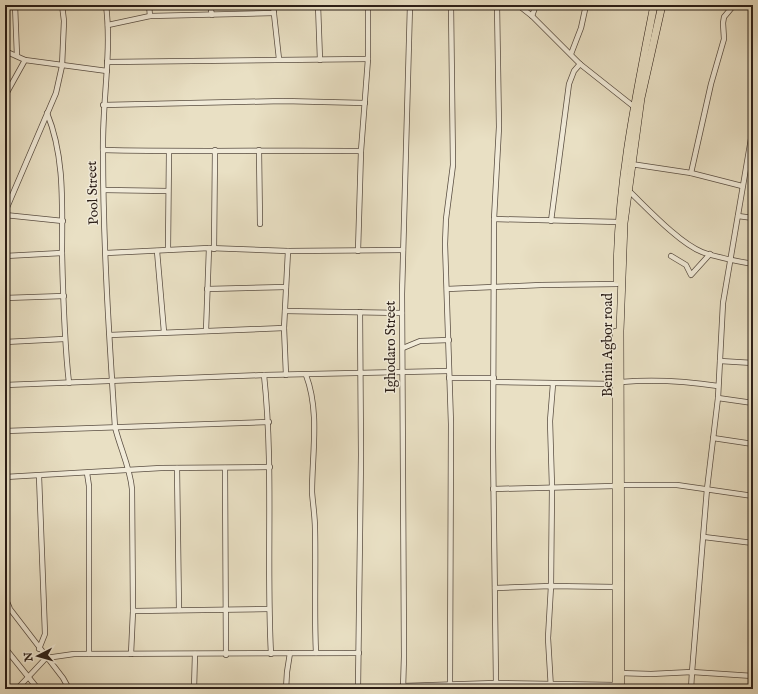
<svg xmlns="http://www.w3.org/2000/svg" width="758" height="694" font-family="'IM FELL English',serif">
<rect width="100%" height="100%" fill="#e9e0c4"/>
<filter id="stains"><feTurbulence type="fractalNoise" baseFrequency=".005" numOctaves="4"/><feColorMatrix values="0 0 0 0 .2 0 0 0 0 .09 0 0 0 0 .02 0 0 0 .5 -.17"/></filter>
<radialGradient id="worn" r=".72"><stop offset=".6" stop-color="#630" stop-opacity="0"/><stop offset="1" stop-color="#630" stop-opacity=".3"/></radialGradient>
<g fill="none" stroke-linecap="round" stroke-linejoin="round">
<g stroke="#5a4e42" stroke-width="6">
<g id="minor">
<path d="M15,5L17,56"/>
<path d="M106,5C112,53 102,102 103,151C103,243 109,335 115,427C120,448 130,467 132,489L133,611L131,654"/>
<path d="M149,5L150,16"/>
<path d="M210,5L212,15"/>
<path d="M273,5L279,59"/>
<path d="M318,5L320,60"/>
<path d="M518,5L532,16L580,64L633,106"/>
<path d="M532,16L536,5"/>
<path d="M108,25L150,16L274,13"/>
<path d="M5,51L25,60L107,71"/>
<path d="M571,54L581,28L586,5"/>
<path d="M107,62L368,59"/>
<path d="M5,96L25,60"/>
<path d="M103,105L283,101L365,103"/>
<path d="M47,113C65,157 62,205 62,252C63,296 64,339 69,383"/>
<path d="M753,127L723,303L718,398L707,489L692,672L753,676"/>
<path d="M103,150C189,152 275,150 361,151"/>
<path d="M259,150L260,224"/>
<path d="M631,164L691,173L742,186"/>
<path d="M691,173L711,84L724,39L723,23L724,17L734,5"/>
<path d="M104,190L168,191"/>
<path d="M628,190C646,207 679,243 702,252C718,258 736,261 753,264"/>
<path d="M5,212L56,93L62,66L64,21L62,5"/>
<path d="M5,215L63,221"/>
<path d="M738,216L753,218"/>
<path d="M494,219L619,222"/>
<path d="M551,221L569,84L574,71L580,64"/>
<path d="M168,249L169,152"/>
<path d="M214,249L215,150"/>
<path d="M157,251L164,332"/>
<path d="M358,251L361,151L368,59V5"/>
<path d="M106,253L209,248L288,251L403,250"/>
<path d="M5,256L62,253"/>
<path d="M671,256L686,265L691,275L710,254"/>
<path d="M207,289L286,287"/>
<path d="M447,289L541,285L617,284"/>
<path d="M5,298L64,296"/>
<path d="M285,311L402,313"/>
<path d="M206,331L209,248"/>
<path d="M110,335L284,328"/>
<path d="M5,342L64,339"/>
<path d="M403,348L420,341L449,340"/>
<path d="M720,361L753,363"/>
<path d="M264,375C274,468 266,561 271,654"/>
<path d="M286,375L284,328L288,251"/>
<path d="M306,375C320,412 312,454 312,492C313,505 315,517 315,529C316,570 314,612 316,653"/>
<path d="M449,378H494"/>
<path d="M494,382L615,384"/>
<path d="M621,382C654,379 685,381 718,386"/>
<path d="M5,385L264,375L448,371"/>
<path d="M718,398L753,403"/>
<path d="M5,431L269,422"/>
<path d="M713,438L753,444"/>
<path d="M177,468L179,610"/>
<path d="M225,468L226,655"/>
<path d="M87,473L89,486V654"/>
<path d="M39,476L45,634L39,649"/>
<path d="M5,477L161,468L270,467"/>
<path d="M621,485H677L753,496"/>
<path d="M493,489L615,486"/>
<path d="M704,537L753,543"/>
<path d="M495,588L551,586L616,587"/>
<path d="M5,597L10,609L63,678L69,689"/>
<path d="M133,611L269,609"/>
<path d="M5,648L38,689"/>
<path d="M619,673L651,674L692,672L691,689"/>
<path d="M496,683L493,448L494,219L499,127L497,5"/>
<path d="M450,684L451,424L445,244L446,219L453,165L451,5"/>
<path d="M402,686L496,683L616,685"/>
<path d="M17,689L46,658L74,654L359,653"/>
<path d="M194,689L195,654"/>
<path d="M286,689L287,672L290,653"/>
<path d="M358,689L361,455L360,312"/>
<path d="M403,689L404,656L402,294L410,5"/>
<path d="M551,689L548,638L551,586L552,487L550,421L553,384"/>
</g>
</g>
<g stroke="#2b1e17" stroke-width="8">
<g id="highway">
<path d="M617,280C617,186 636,96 654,5"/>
<path d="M616,689V332"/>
<path d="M621,689L620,331L624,223L641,98L662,5"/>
</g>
</g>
<use href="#minor" stroke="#f1ebd9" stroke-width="4.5"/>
<use href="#highway" stroke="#e9e0c4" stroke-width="7"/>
</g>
<g text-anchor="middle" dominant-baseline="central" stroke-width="3" stroke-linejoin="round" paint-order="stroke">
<g font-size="14" fill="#2b1e17" stroke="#f1ebd9">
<text transform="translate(93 193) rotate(-92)">Pool Street</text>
<text transform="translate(608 345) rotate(-90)">Benin Agbor road</text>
<text transform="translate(391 347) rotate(-90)">Ighodaro Street</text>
</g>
</g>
<rect width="758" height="694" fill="none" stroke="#e9e0c4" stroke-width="20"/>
<rect x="6" y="6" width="746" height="682" fill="none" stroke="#2b1e17" stroke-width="2"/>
<rect x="10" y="10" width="738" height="674" fill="none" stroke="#2b1e17"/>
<g transform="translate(38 656) rotate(264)" stroke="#f1ebd9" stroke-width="3" paint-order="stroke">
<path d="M0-3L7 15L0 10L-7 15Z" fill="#2b1e17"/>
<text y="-6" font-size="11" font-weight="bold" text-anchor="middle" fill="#2b1e17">N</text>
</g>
<rect width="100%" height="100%" filter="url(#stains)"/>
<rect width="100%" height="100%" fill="url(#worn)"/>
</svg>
